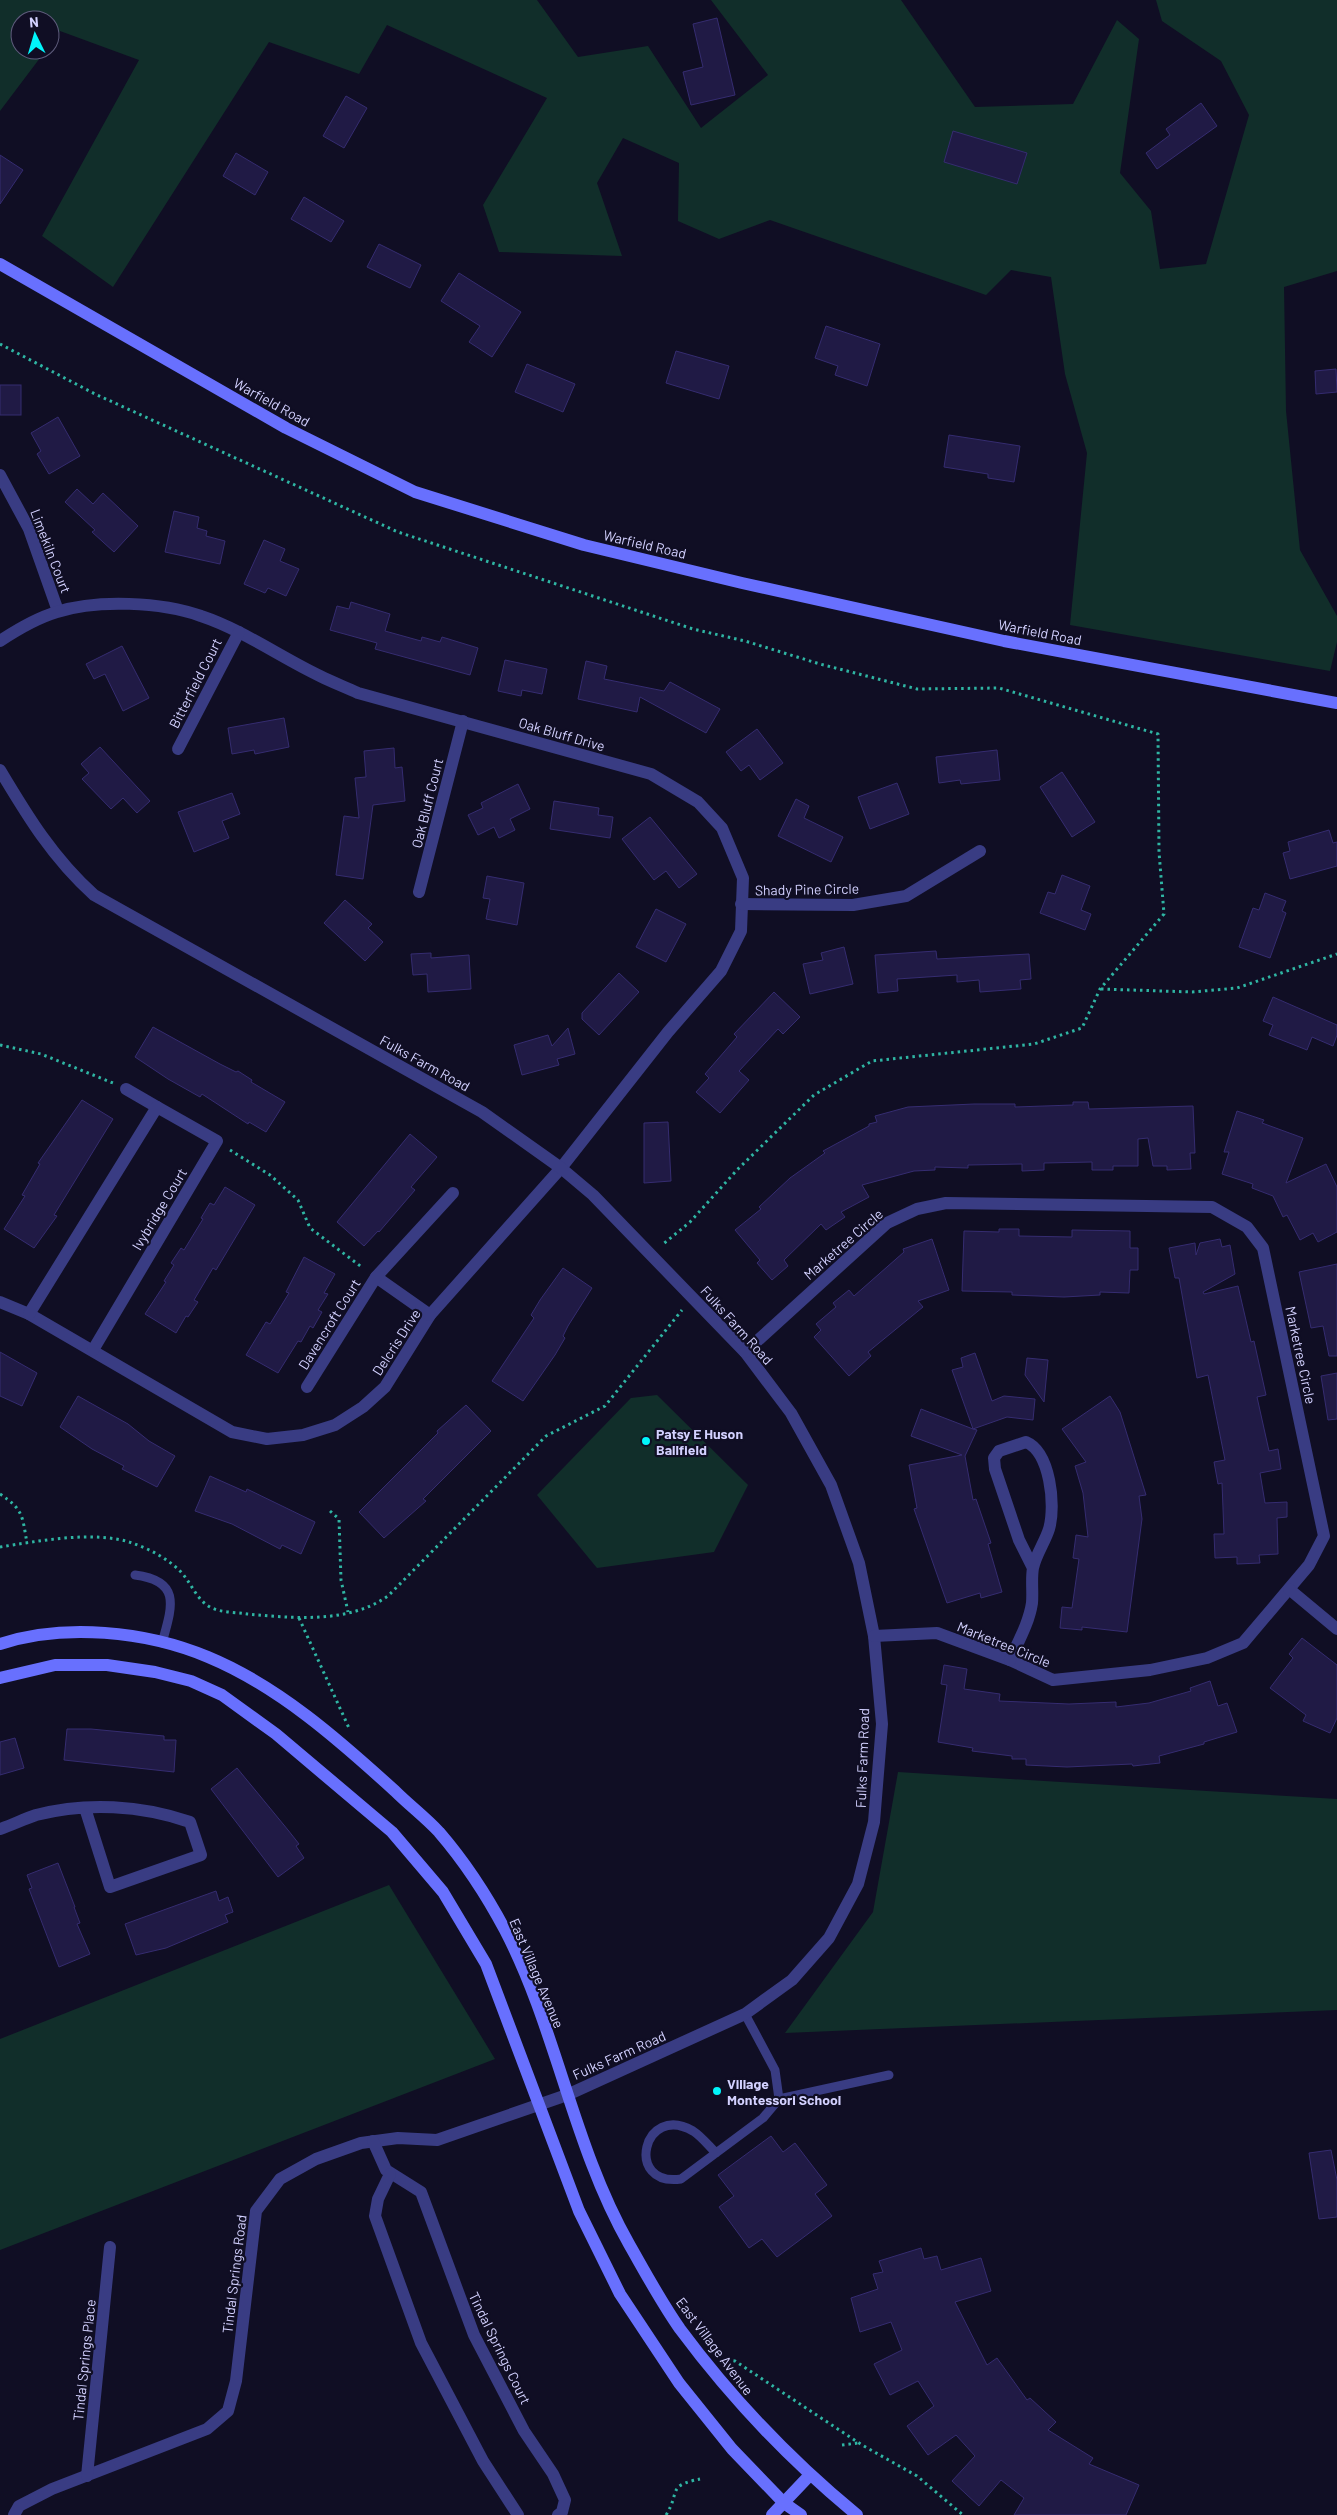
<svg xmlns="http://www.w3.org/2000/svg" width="1337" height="2515" font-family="Barlow,sans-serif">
<rect width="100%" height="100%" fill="#100e24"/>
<g fill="#112e2a">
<path d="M0,0H537L578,57L648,46L701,128L768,75L711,0H901L975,107L1073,104L1117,20L1139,39L1120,173L1151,211L1160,269L1206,264L1249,115L1221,61L1162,21L1156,0H1337V271L1284,287L1286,411L1300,550L1337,616V642L1330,671L1070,625L1087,453L1065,374L1051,277L1011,270L986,295L770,220L719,239L678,221L679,163L623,138L597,183L622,256L499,252L483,205L547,98L387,25L359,74L269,42L113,287L42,236L139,60L60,31L50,45V20H20V50H46L0,111Z"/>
<path d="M657,1395L748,1485L714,1552L597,1568L537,1495L631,1398Z"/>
<path d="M898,1772L1337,1799V2010L785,2033L873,1912Z"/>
<path d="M389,1885L495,2059L0,2250V2039Z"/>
</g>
<g fill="#201a45" stroke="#352c70">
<path d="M717,18L735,95L691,105L683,72L703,67L693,24Z"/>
<path d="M346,96L367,108L344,148L323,136Z"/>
<path d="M1201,103L1217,126L1157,169L1146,153L1170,135L1166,129Z"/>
<path d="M953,131L1027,153L1017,184L944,162Z"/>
<path d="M236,153L268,172L255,195L223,176Z"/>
<path d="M0,155L23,170L0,204Z"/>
<path d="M304,197L344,221L331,242L291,219Z"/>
<path d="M379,244L421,265L410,288L367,267Z"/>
<path d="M459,273L521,312L492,357L469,342L480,326L441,301Z"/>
<path d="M826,326L880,344L867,386L835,375L838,366L815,358Z"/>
<path d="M676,351L729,366L719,399L666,383Z"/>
<path d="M527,364L575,384L563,412L515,392Z"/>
<path d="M1336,369L1337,392L1316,394L1315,371Z"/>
<rect x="0" y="385" width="21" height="30"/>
<path d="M58,417L80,456L49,474L37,454L41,451L31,433Z"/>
<path d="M949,435L1020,446L1014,482L988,478V474L944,467Z"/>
<path d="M77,489L93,504L103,493L138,526L114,552L92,532L95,530L65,502Z"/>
<path d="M174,511L199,517L197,528L207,531L206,536L225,541L220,564L165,552Z"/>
<path d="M264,540L285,549L280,561L299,569L286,596L268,588L265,593L244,584Z"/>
<path d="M351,602L390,614L385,631L421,641L422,637L440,642L442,637L478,648L470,675L375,649L377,643L330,630L337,606L349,609Z"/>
<path d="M122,646L149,698L123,711L105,674L94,679L86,664Z"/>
<path d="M505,660L547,669L542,694L522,690L521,696L498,691Z"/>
<path d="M586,661L607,666L604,679L664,691L670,682L720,709L706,733L640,697L637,712L578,699Z"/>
<path d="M284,718L289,747L255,754L254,750L232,754L228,728Z"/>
<path d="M757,729L783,763L760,780L749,765L741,771L726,752Z"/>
<path d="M100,747L150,801L137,813L123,798L111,809L82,779L89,773L81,764Z"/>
<path d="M394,748L395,768L402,767L405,801L373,805L363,879L336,875L344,816L359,818L355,778L366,777L364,751Z"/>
<path d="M997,750L1000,780L961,784L960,780L939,783L936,757Z"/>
<path d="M1062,772L1095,822L1072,837L1040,787Z"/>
<path d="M897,783L909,814L870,829L858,797Z"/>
<path d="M518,784L530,809L510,819L515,830L499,838L494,827L478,835L468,815L483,808L481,803Z"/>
<path d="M232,793L240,814L222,821L229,838L194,852L178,812Z"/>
<path d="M796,799L809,806L804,818L843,837L831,862L778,836Z"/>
<path d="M554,801L599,808L598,815L613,817L610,838L550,829Z"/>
<path d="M650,817L697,874L679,888L666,871L654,880L622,839Z"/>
<path d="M1329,830L1333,843L1337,842V866L1290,879L1283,853L1290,851L1288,842Z"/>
<path d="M1062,875L1090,886L1081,910L1091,914L1085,930L1040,913L1048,892L1055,894Z"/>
<path d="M487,876L524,883L517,925L486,919L490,899L483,898Z"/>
<path d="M1265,893L1286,901L1282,911L1286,913L1270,958L1239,947L1253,908L1259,910Z"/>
<path d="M345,900L372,924L368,928L383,942L365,961L324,923Z"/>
<path d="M656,909L686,924L666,962L636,947Z"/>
<path d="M844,947L853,984L810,994L803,964L823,960L821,953Z"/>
<path d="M936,951L937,959L1029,954L1031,979L1020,980L1021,989L980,992L979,980L957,982V975L897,979L898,991L878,993L875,955Z"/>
<path d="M431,953V958L469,955L471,989L428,992L427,974L413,975L411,954Z"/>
<path d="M619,973L639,992L599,1035L582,1019V1013Z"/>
<path d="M774,992L800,1017L783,1034L778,1029L739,1071L749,1080L720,1113L696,1092L709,1078L705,1074L737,1037L734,1034Z"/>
<path d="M1273,997L1337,1025V1035L1333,1046L1312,1037L1307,1050L1269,1035L1273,1025L1263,1021Z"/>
<path d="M153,1027L220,1064L236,1072L238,1071L252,1080L251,1082L285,1102L266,1132L249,1122L248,1124L202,1094L200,1097L168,1079L135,1057Z"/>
<path d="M568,1028L575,1054L557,1059L559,1065L522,1075L514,1045L548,1035L552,1046Z"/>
<path d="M82,1100L113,1119L54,1215L57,1216L34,1248L4,1229L25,1196L22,1195L40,1164L38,1163Z"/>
<path d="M1073,1102H1088L1089,1109L1193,1106L1195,1153H1190L1191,1169L1167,1170V1166H1153L1148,1138L1138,1139V1166H1113V1170H1092V1162L1044,1163V1170L1022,1171V1164L968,1165V1168L935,1167V1170L914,1171L862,1185L869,1197L841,1212L845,1217L826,1230L821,1224L784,1260L788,1266L772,1280L757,1263L760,1260L735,1230L761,1209L759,1207L790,1178L825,1153L823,1151L869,1126V1124L877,1122L875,1116L908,1107L974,1104H1015V1107L1073,1105Z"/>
<path d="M1237,1111L1264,1120L1262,1123L1303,1138L1286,1183L1326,1164L1337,1187V1232L1318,1242L1313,1233L1300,1240L1287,1215L1283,1217L1273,1196L1252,1188L1253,1184L1222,1174L1229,1152H1224Z"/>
<path d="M668,1122L671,1181L644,1183V1123Z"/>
<path d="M410,1134L437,1157L411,1187L415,1190L379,1232L378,1231L364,1246L337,1222Z"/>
<path d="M225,1187L255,1205L216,1270L213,1268L194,1300L198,1302L188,1317L186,1316L176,1333L145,1314L166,1282L164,1281L174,1265L171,1263L181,1248L184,1250L203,1219L201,1218L210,1203L214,1205Z"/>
<path d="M999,1229H1019V1236L1072,1237V1230L1130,1231V1248H1138V1270H1130L1129,1293L1100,1292V1295L1064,1297L1012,1295V1292L962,1291L964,1231L999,1232Z"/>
<path d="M932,1239L949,1290L918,1301L923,1307L868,1352L871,1356L849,1376L814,1337L821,1330L816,1324L836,1307L833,1303L849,1290L854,1296L904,1252L903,1249Z"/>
<path d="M1220,1239L1222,1247L1230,1245L1235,1274L1203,1292L1204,1294L1238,1286L1251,1342L1254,1341L1266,1395L1257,1397L1269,1451L1278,1449L1281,1469L1260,1473L1265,1503L1287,1502V1517L1277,1518L1278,1554L1259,1555L1260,1563L1237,1564V1557L1215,1558L1214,1534H1224L1222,1483L1218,1484L1214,1462L1225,1460L1208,1375L1197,1378L1179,1278H1175L1169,1248L1195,1243L1196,1255L1200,1243Z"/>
<path d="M304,1257L335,1274L324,1293L328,1294L318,1310L322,1312L313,1328L310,1326L301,1342L298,1341L278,1373L246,1355L266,1322L270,1324L289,1293L286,1292Z"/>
<path d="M1337,1264V1356H1329L1323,1326L1311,1328L1299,1272Z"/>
<path d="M563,1268L592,1288L568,1326L563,1336L565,1338L555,1355L523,1401L492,1381L534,1318L531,1315L540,1300Z"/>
<path d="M0,1352L37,1373L22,1406L0,1396Z"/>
<path d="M975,1353L992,1401L1004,1396L1035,1399L1033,1420L1007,1417L973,1429L977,1430L965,1456L973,1500L976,1499L991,1543L988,1544L1002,1592L981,1598L980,1593L947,1603L914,1509L917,1508L909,1465L962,1455L911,1436L921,1409L973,1429L952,1370L963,1367L961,1358Z"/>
<path d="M1027,1358L1048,1360L1044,1402L1025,1375Z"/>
<path d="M1337,1373V1419L1328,1420L1321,1376Z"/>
<path d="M78,1396L128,1424L149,1441L175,1456L157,1487L122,1469L124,1466L92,1449L60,1427Z"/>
<path d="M1110,1396L1120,1412L1146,1495L1139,1496L1142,1519L1127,1632L1082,1627V1630L1060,1628L1062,1607L1072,1608L1079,1559L1073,1558L1076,1535L1088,1537L1083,1493L1075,1466L1086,1462L1062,1429Z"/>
<path d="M466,1405L491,1431L423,1499L426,1501L384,1538L359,1512L438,1433L437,1431Z"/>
<path d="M210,1476L246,1492L247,1489L315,1522L301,1554L282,1545L280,1549L232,1524L195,1511Z"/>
<path d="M1302,1638L1337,1665V1718L1330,1733L1303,1721L1306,1715L1270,1688L1293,1658L1289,1654Z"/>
<path d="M944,1665L967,1669L964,1689L1000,1694L999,1701L1069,1704L1116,1702V1707L1149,1703L1191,1691L1190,1688L1210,1681L1218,1706L1227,1703L1237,1732L1204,1742V1744L1159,1756L1160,1763L1133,1766L1132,1764L1067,1767L1026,1765V1759H1012V1756L972,1751L973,1748L938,1742L947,1685L941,1684Z"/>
<path d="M67,1729H91L164,1736V1740H176L174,1772L64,1760Z"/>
<path d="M15,1738L24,1768L0,1775V1742Z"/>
<path d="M237,1768L288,1830L299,1844L296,1846L304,1858L278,1877L211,1789Z"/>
<path d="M58,1863L75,1907H74L80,1923L77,1924L90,1954L59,1967L29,1889L32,1888L27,1875Z"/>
<path d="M216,1891L219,1901L228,1897L233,1912L225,1915L228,1922L166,1948L136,1955L125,1924Z"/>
<path d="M771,2136L783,2152L795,2143L827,2185L815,2194L832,2216L777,2257L762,2239L749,2248L719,2207L734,2196L718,2175Z"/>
<path d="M1331,2150L1337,2180V2217L1319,2219L1309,2153Z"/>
<path d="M921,2248L924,2259L937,2256L941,2270L981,2258L991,2291L955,2302L987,2365L997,2358L1027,2400L1030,2398L1056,2422L1048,2430L1093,2458L1089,2464L1139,2485L1126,2515H1014L1024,2498L1001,2480L979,2506L952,2481L975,2456L956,2435L928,2455L907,2426L934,2406L918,2381L890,2395L874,2364L902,2350L891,2322L860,2332L851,2298L878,2289L873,2274L883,2272L879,2261Z"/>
</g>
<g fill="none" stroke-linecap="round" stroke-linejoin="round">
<g stroke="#2fb5a3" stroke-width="3" stroke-dasharray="2.5 4" stroke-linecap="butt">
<path d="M0,344L95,394L398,532L693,629L745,641L820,664L917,689L999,688L1158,734L1159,852L1164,914L1100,989L1082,1028L1034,1044L872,1061L814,1095L737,1170L690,1222L662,1245"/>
<path d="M1101,989L1192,992L1237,988L1337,954"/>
<path d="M0,1045L41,1054L113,1083"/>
<path d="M230,1150L270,1175L298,1200L310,1228L363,1268"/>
<path d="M0,1494C24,1510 22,1516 27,1543"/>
<path d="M330,1511L339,1519L341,1580L348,1612"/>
<path d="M0,1547C39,1541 95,1530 132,1543C150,1549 168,1559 181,1572C192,1584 196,1599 210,1607C221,1613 235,1612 247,1614C294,1618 348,1624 388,1596L546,1436L605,1406L682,1310"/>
<path d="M299,1618L349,1728"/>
<path d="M727,2360L735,2361L862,2445L917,2476L963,2515"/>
<path d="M842,2445L858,2443"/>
<path d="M666,2515C681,2491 666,2486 700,2479"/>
</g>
<g stroke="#393c83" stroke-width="9">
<path d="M135,1575C182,1581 172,1607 162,1643"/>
<path d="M779,2099L889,2075"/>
<path d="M716,2153C709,2146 701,2136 693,2131C643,2102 624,2187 681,2179L763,2118L779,2099L775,2070L745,2014"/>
</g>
<g stroke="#393c83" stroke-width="12">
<path d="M0,475L29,529L58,611"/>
<path d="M0,641C18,629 37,618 57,612C97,599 162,602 201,616C243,630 280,657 320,676C332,682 345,687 358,693L651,774L698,802L722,828L743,878L741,931L721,971L668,1032L561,1168L430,1315L385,1387L363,1407L335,1425L303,1435L267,1439L232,1432L29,1314L0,1302"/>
<path d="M178,749L239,632"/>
<path d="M0,770C28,817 53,858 94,895L482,1112L561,1168L593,1195L745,1352L791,1413L831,1485L859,1563L874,1636L882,1724L874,1822L858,1884L829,1938L792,1980L745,2014L567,2095L437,2140L398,2138L361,2143L316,2159L280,2179L256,2211L236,2381L228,2411L207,2429L52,2489L19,2506L14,2515"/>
<path d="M419,892L463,721"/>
<path d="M741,904L853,905L906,896L980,851"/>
<path d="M126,1089L157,1107"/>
<path d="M376,1277L430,1315"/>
<path d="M29,1314L157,1107L217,1141L93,1350"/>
<path d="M745,1352L887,1223L917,1209L946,1203L1212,1207L1247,1227L1263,1248L1324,1536L1309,1565L1243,1643L1207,1658L1150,1670L1053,1680L1010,1660L937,1633L874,1636"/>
<path d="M307,1387L376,1277L453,1193"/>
<path d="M1289,1589L1337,1629"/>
<path d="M1010,1660C1018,1642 1029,1623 1032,1603C1033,1591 1031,1579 1033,1568C1036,1554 1045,1542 1049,1529C1056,1505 1050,1452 1026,1442L999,1451L994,1458L995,1469L1019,1540L1033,1568"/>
<path d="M0,1829C12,1825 24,1819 36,1815C86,1802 141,1805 190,1822L201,1855L110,1887L85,1808"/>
<path d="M373,2141L386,2170L421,2192L474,2335L524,2431L553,2474L565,2500L562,2512L558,2515"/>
<path d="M390,2174L378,2199L375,2216L421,2343L483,2461L518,2515"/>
<path d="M87,2476L110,2247"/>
</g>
<g stroke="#6870fe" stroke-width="12">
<path d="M0,264L286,428L415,492L584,545L742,583L1004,641L1337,703"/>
<path d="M0,1644C64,1623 146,1631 208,1657C278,1686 339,1740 395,1791C409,1805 425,1817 439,1832C464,1861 487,1896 505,1930C557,2030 573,2146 629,2244C645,2272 661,2302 680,2329C732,2399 790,2460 857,2515"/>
<path d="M0,1678L55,1665H107L155,1672L191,1681L222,1695L276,1734L392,1832L443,1892L486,1964L579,2211L620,2294L679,2383L732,2449L784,2503L801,2515"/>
<path d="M772,2515L809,2476"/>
</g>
</g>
<g fill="#01f5fb" stroke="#100e24" stroke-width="2">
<circle cx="646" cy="1441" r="5"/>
<circle cx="717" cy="2091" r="5"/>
</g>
<g text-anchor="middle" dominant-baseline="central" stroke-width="4.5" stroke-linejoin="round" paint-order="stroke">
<g font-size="14" fill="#d3d1ff" stroke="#100e24">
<text transform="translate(272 402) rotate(29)">Warfield Road</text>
<text transform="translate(645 544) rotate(13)">Warfield Road</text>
<text transform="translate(51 551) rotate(69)">Limekiln Court</text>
<text transform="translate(1040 632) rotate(11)">Warfield Road</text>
<text transform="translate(195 683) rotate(-63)">Bitterfield Court</text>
<text transform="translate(562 734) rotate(16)">Oak Bluff Drive</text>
<text transform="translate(427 803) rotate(-76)">Oak Bluff Court</text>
<text transform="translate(807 889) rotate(-1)">Shady Pine Circle</text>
<text transform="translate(425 1063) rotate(29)">Fulks Farm Road</text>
<text transform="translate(159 1209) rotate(-59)">Ivybridge Court</text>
<text transform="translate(843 1244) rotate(-41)">Marketree Circle</text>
<text transform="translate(329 1324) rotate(-58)">Davencroft Court</text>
<text transform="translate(737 1325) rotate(48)">Fulks Farm Road</text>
<text transform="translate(396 1342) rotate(-57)">Delcris Drive</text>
<text transform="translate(1301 1355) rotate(78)">Marketree Circle</text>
<text transform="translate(1004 1644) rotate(22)">Marketree Circle</text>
<text transform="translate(862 1758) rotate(-88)">Fulks Farm Road</text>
<text transform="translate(537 1973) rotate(67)">East Village Avenue</text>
<text transform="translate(619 2055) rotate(-24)">Fulks Farm Road</text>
<text transform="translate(234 2274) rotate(-83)">Tindal Springs Road</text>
<text transform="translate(715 2346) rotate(53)">East Village Avenue</text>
<text transform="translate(500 2348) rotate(64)">Tindal Springs Court</text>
<text transform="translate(84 2360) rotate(-84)">Tindal Springs Place</text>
</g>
<g font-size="14" font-weight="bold" fill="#d3d1ff" stroke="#100e24" text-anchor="start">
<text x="656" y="1433">Patsy E Huson<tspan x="656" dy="16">Ballfield</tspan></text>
<text x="727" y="2083">Village<tspan x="727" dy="16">Montessori School</tspan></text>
</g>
</g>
<g transform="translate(35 35) rotate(355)"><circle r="24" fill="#100e24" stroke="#5e5c7c"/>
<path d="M0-4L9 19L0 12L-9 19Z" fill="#01f5fb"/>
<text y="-8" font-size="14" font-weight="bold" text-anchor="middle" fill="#d3d1ff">N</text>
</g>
</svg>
